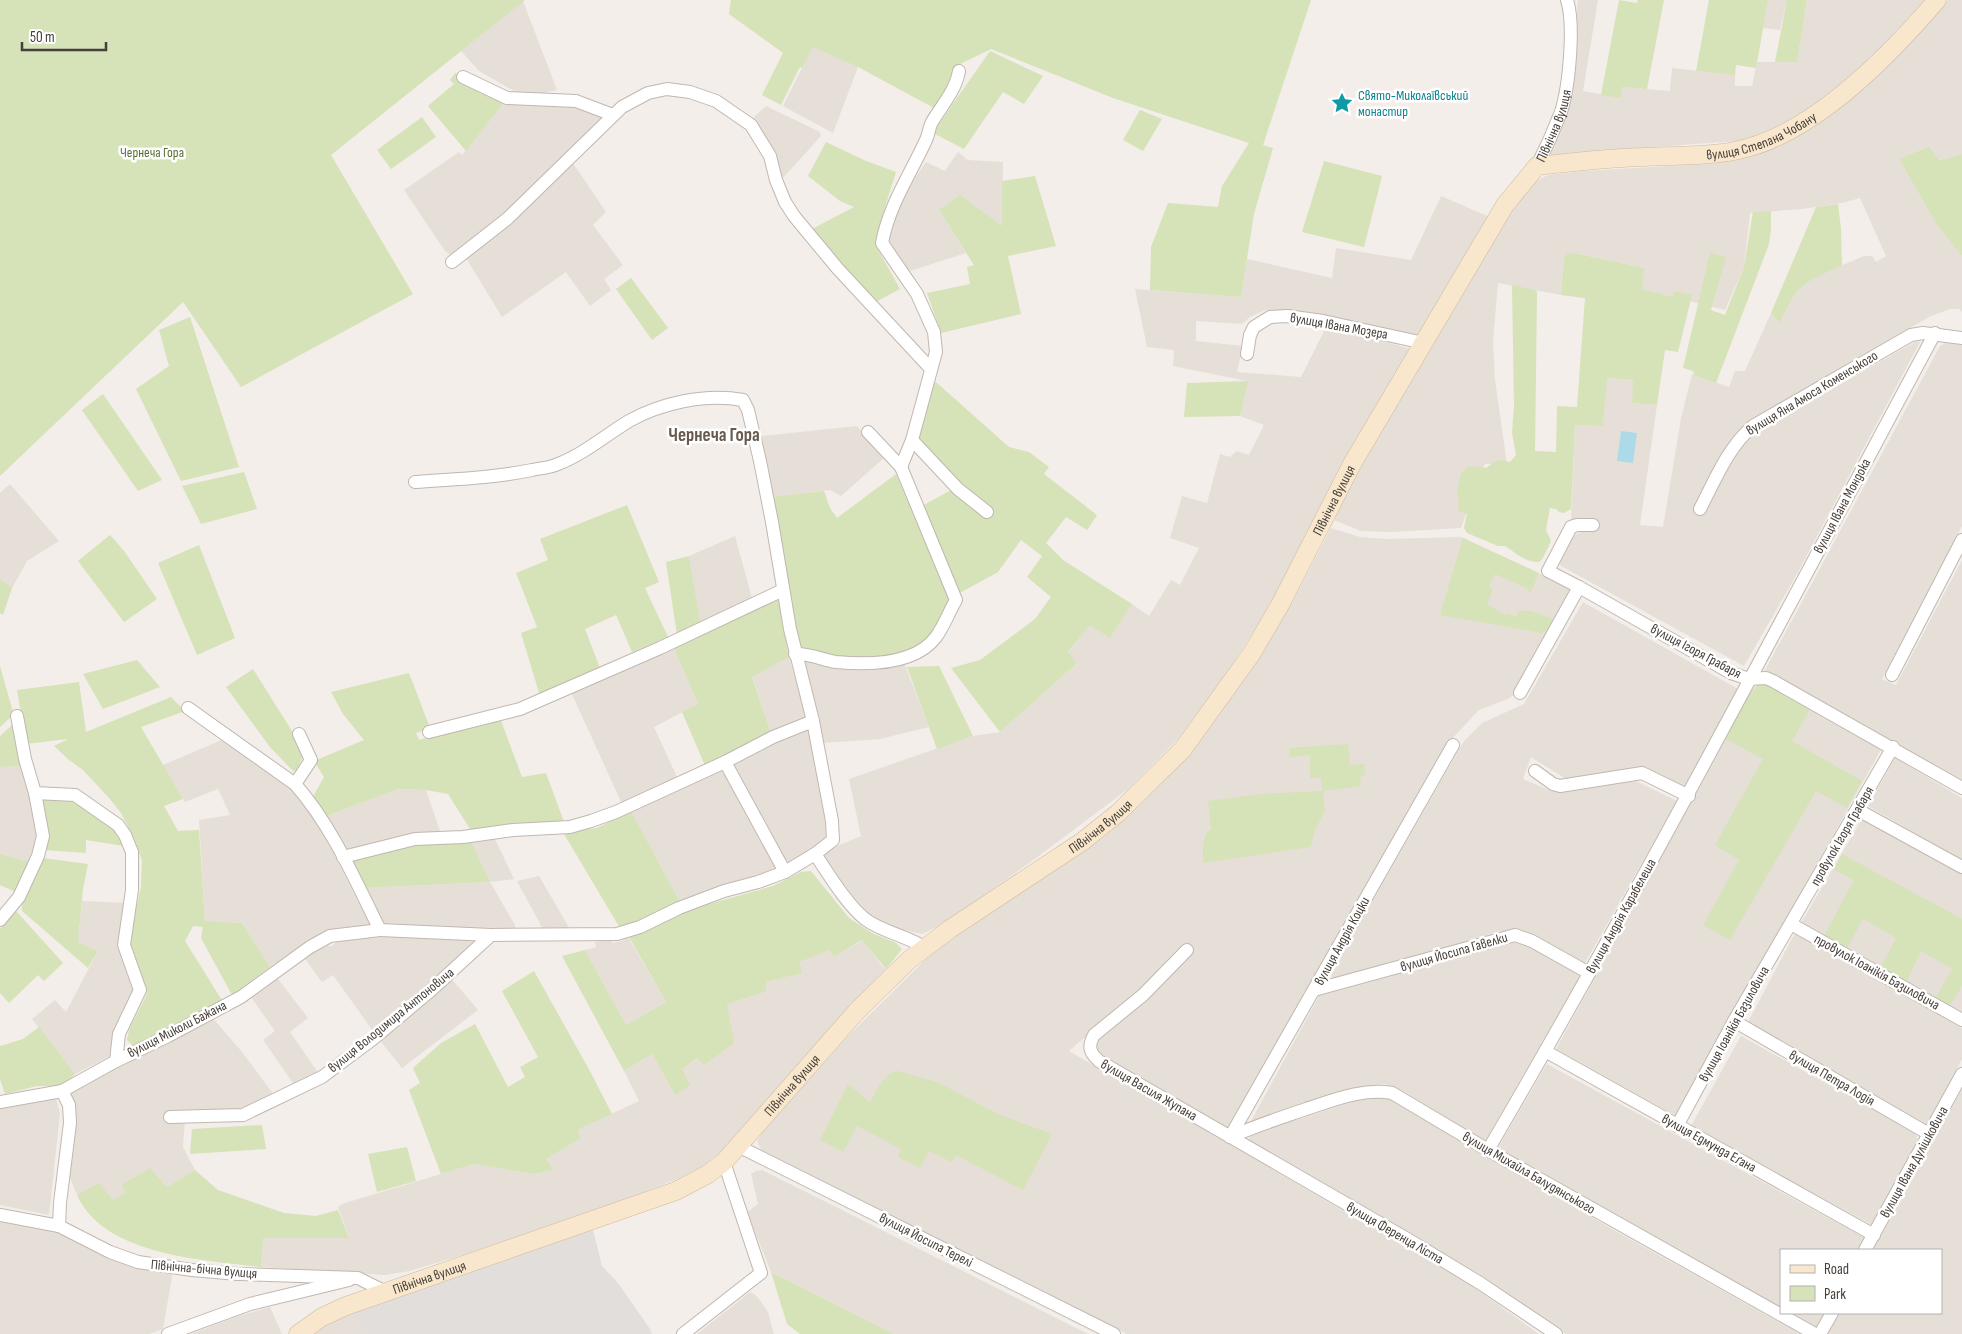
<svg xmlns="http://www.w3.org/2000/svg" width="1962" height="1334" font-family="'Sofia Sans Condensed',sans-serif">
<rect width="100%" height="100%" fill="#f3eee9"/>
<g fill="#e6dfd8">
<path d="M1578,0H1598L1583,91L1621,98L1622,87L1670,91L1672,68L1735,75V86H1752L1757,62H1797L1807,0H1925L1871,58L1836,89L1795,120L1751,140L1585,152L1550,157L1569,91Z"/>
<path d="M1768,0H1787L1780,30L1762,28Z"/>
<path d="M1948,0H1962V154L1938,160L1899,159L1937,225L1962,256V312L1959,309H1950L1931,316L1836,370L1745,426L1740,446L1750,436L1781,416L1827,392L1915,342H1920L1797,574L1744,666L1561,566L1560,563L1574,536L1584,530L1596,531V520H1571L1575,425L1603,426L1606,378L1634,380L1632,403L1657,405L1640,525L1663,527L1681,418L1692,374L1729,387L1735,371H1745L1771,313L1780,323L1789,302L1798,291L1812,278L1864,256H1872L1876,262L1886,256L1860,198L1842,203L1802,209L1750,213L1744,267L1725,310L1641,289L1644,268L1576,253L1564,259L1561,295L1498,283L1493,342L1495,380L1507,464H1485L1461,528L1391,532L1361,531L1334,520L1358,468L1505,218L1530,184L1548,175L1584,171L1720,163L1749,158L1786,143L1813,128L1848,98Z"/>
<path d="M523,1L557,90L534,95L514,91L479,71L461,51Z"/>
<path d="M813,46L858,67L833,133L783,106Z"/>
<path d="M505,101L573,104L604,119L506,215L452,256L445,251L404,190L459,152L462,155Z"/>
<path d="M766,106L820,132L821,136L783,178L751,120Z"/>
<path d="M958,152L968,160L1003,162L1002,227L939,210L966,253L907,272L895,256L887,238L900,200L926,162L945,171Z"/>
<path d="M573,163L606,212L593,225L623,265L604,279L611,290L590,306L566,272L502,317L466,258Z"/>
<path d="M1441,196L1492,218L1416,338L1326,317L1265,310L1250,317L1242,324L1196,321V341L1243,346L1237,372L1301,377L1325,329L1349,332L1411,349L1277,594L1229,670L1178,739L1128,789L1036,858L943,924L922,934L891,927L861,910L829,867L824,856L828,850L861,836L849,779L973,736L1000,732L1077,663L1068,653L1090,624L1110,638L1132,604L1149,616L1171,580L1180,585L1199,548L1170,538L1182,496L1207,503L1220,454L1230,457L1237,451L1249,455L1264,425L1240,416L1247,381L1173,366L1174,350L1147,347L1135,289L1241,297L1247,259L1332,278L1336,248L1411,260Z"/>
<path d="M1946,343L1962,345V526L1882,679L1896,685L1962,560V783L1765,670L1940,346Z"/>
<path d="M857,426L885,457L841,496L830,490L770,497L761,436Z"/>
<path d="M10,484L59,541L27,561L12,588L0,579V493Z"/>
<path d="M1331,528L1360,537L1387,539L1461,537L1572,589L1515,694L1508,699L1479,710L1447,744L1230,1129L1108,1060L1096,1048L1095,1042L1192,949L1184,943L1138,991L1069,1051L1471,1285L1539,1334H1127L762,1152L757,1141L763,1131L846,1038L934,951L1103,838L1139,806L1178,766L1259,658L1294,599Z"/>
<path d="M735,536L753,602L701,625L689,556Z"/>
<path d="M1583,602L1740,690L1684,788L1645,767L1569,781L1531,757L1523,779L1551,791H1565L1636,781L1677,801L1585,963L1524,931H1500L1336,981L1330,975L1464,741L1482,723L1524,704Z"/>
<path d="M673,646L698,704L654,727L677,777L622,804L571,692Z"/>
<path d="M789,657L807,719L771,733L752,676Z"/>
<path d="M802,659L903,660L929,727L880,739L823,743Z"/>
<path d="M1768,684L1882,748L1676,1116L1556,1049L1726,739L1750,692L1757,685Z"/>
<path d="M812,725L828,835L823,842L785,866L729,763Z"/>
<path d="M224,739L265,767L297,793L318,823L370,925L328,930L303,944L270,967L242,923L205,921L199,820L230,815L218,789L185,802L163,765Z"/>
<path d="M1895,758L1962,798V860L1868,806Z"/>
<path d="M25,766L41,836L33,863L0,854V767Z"/>
<path d="M723,767L776,868L681,904L631,811Z"/>
<path d="M398,789L426,790L441,834L343,854L324,817Z"/>
<path d="M1862,819L1962,873V1013L1801,923Z"/>
<path d="M494,837L514,879L490,882L515,925V932L384,926L363,888L490,882L470,839Z"/>
<path d="M539,876L571,931H544L517,881Z"/>
<path d="M82,901L127,903L135,990L115,1031L110,1056L75,1074L32,1019L55,1000L66,1012L98,951L78,942Z"/>
<path d="M1795,933L1962,1028V1059L1927,1125L1748,1022Z"/>
<path d="M378,934L478,940L449,969L373,1031L333,975L322,982L303,956L324,941L330,947L341,939Z"/>
<path d="M628,937L666,1002L626,1025L585,950L596,947L595,942L611,939L612,943L622,941Z"/>
<path d="M863,940L882,966L886,969L722,1151L706,1164L677,1179L609,1206L469,1253L410,1271L385,1275L261,1267L263,1238L349,1237L338,1207L342,1204L474,1164L534,1174L554,1170L546,1159L581,1138L577,1130L639,1101L624,1071L652,1054L675,1095L682,1069L699,1058L704,1065L727,1004L766,992V982L801,973L798,962L830,950L834,957Z"/>
<path d="M1520,941L1581,975L1485,1141L1403,1091L1385,1084L1372,1085L1251,1121L1319,996Z"/>
<path d="M275,975L308,1018L290,1032L319,1074L295,1086L263,1040L275,1031L250,996Z"/>
<path d="M450,977L478,1010L402,1068L378,1038Z"/>
<path d="M211,1016L242,1052L274,1095L239,1111L185,1119L183,1147L195,1170L167,1187L150,1168L122,1184L126,1193L113,1200L99,1184L77,1195L70,1178L72,1152L67,1093Z"/>
<path d="M1741,1036L1914,1132L1917,1137V1144L1872,1225L1691,1126Z"/>
<path d="M1547,1064L1865,1238L1859,1250H1781V1311L1498,1148Z"/>
<path d="M1962,1089V1334H1827L1839,1313H1941V1250H1873Z"/>
<path d="M1371,1096H1383L1393,1101L1612,1229L1800,1334H1566L1523,1305L1478,1273L1248,1142L1251,1134Z"/>
<path d="M56,1098L60,1114L49,1215L0,1205V1106Z"/>
<path d="M762,1170L846,1212L1088,1334H894L771,1272L747,1212L758,1204L751,1174L756,1171Z"/>
<path d="M0,1219L57,1232L103,1256L173,1271L163,1329L149,1334H0Z"/>
<path d="M750,1292L756,1295L768,1312L774,1334H697Z"/>
<path d="M270,1307L282,1334H191L238,1316Z"/>
<path d="M351,1311L367,1334H309Z"/>
<path d="M1783,1313H1826L1816,1331Z"/>
</g>
<path fill="#e2dedb" d="M592,1226L602,1266L618,1283L650,1329L652,1334H367L351,1311Z"/>
<g fill="#d6e2b7">
<path d="M0,0H525L331,155L413,294L241,387L183,302L0,476Z"/>
<path d="M731,0H1311L1263,145L1273,148L1254,214L1241,297L1150,290L1151,247L1168,203L1218,207L1222,186L1249,143L1113,98L991,49L958,65L959,71L934,108L858,67L813,47L802,68L800,67L781,105L762,95L783,53L729,14Z"/>
<path d="M1619,0L1637,3L1638,0H1664L1647,89L1622,87L1621,98L1601,95Z"/>
<path d="M1709,0H1768L1756,68L1736,65L1735,75L1696,71Z"/>
<path d="M1787,0H1807L1797,62H1775Z"/>
<path d="M990,51L1043,76L1024,104L1003,92L964,149L935,134L934,131Z"/>
<path d="M455,73L505,101L466,151L428,106L454,84L450,80Z"/>
<path d="M1140,110L1162,119L1143,151L1123,140Z"/>
<path d="M422,117L436,137L391,169L377,150Z"/>
<path d="M826,142L866,161L896,172L881,220L876,246L900,289L874,303L813,231L814,228L854,207L840,201L808,176Z"/>
<path d="M1929,147L1939,160L1962,154V256L1937,225L1899,159Z"/>
<path d="M1324,161L1382,176L1364,247L1302,232Z"/>
<path d="M1035,176L1056,246L1008,256L1021,314L941,333L927,293L970,284L967,267L974,265L939,210L960,195L1002,226V181Z"/>
<path d="M1838,204L1841,229L1842,266C1805,281 1796,285 1780,323L1771,313L1816,207Z"/>
<path d="M1771,211V229L1769,244L1716,383L1694,375L1693,371L1683,368L1710,253L1726,257L1711,310L1725,315L1744,267L1753,212Z"/>
<path d="M1575,253L1644,268L1642,289L1673,297L1675,291L1692,295L1678,352L1665,350L1657,405L1632,403L1633,380L1607,378L1603,426L1575,425L1571,509L1564,513L1559,512L1556,509L1550,508L1546,530L1551,541L1543,558L1539,562C1525,563 1515,552 1505,546H1498L1467,533L1464,528L1467,514L1458,511L1459,498L1457,492L1461,473L1469,466L1486,468L1497,460L1510,462L1516,455L1512,433L1514,405L1512,285L1535,290L1537,292L1535,451L1556,452L1557,406L1577,407L1585,298L1561,295L1564,259L1567,254Z"/>
<path d="M631,278L668,328L652,340L616,289Z"/>
<path d="M190,317L239,467L181,481L136,389L169,366L159,330Z"/>
<path d="M1248,381L1240,416L1184,417L1187,383Z"/>
<path d="M933,382L937,383L1009,447L1029,452L1049,467L1044,474L1097,515L1087,530L1066,517L1046,543L1063,560L1132,604L1110,638L1090,625L1068,652L1077,663L1000,732L951,668L980,660L1035,619L1051,597L1027,577L1042,556L1021,540L998,572L958,594L922,506L953,489H962L917,441Z"/>
<path d="M103,394L162,480L138,491L82,410Z"/>
<path d="M244,472L257,509L201,524L182,486Z"/>
<path d="M896,474L950,600C945,611 940,625 933,635C907,670 834,661 799,647L770,497L824,491L830,508L837,518Z"/>
<path d="M627,505L659,582L645,588L668,637L632,652L616,615L585,629L601,671L540,696L521,633L537,627L516,573L548,560L540,539Z"/>
<path d="M110,535L124,551L157,599L124,622L78,561Z"/>
<path d="M1463,538L1539,573L1531,592L1528,591V589L1495,574L1489,586L1493,589L1487,604L1506,615L1507,613L1516,617L1519,611H1531L1553,619L1547,630L1542,633L1440,615Z"/>
<path d="M199,545L235,638L197,655L158,563Z"/>
<path d="M689,556L701,625L677,635L666,562Z"/>
<path d="M0,579L12,588L3,615L0,613Z"/>
<path d="M778,600L789,657L752,677L771,733L706,768L682,712L698,704L673,646Z"/>
<path d="M137,660L160,687L103,709L83,674Z"/>
<path d="M0,666L13,712L12,716L0,727Z"/>
<path d="M939,666L973,736L937,749L907,667Z"/>
<path d="M253,669L300,744L302,758L297,770L293,771L270,747L226,687Z"/>
<path d="M409,673L430,728L416,733L419,740L500,718L522,777L546,773L564,822L472,832L448,794L426,790L398,789L324,817L311,800L324,777L314,761L364,740L343,714L331,692Z"/>
<path d="M79,682L86,732L171,697L185,711L141,727L183,799L164,806L178,831L199,830L205,921L242,923L270,967L232,995L201,938L203,927L193,926L185,941L223,1002L139,1044L132,1045L127,1040L129,1030L147,994L145,987L127,949L141,887L142,861L135,840L121,813L110,799L83,770L69,760L54,746L68,739L26,744L17,690Z"/>
<path d="M1762,684H1768L1811,707L1792,741L1862,781L1847,808L1816,791L1730,940L1703,925L1739,860L1715,845L1763,759L1726,739C1734,724 1747,688 1762,684Z"/>
<path d="M13,724L25,766L0,767V736Z"/>
<path d="M1348,744L1350,765L1364,764L1365,775L1360,776L1361,786L1323,791L1325,811L1316,828L1310,847L1203,863V843L1207,832L1211,830L1208,801L1262,794L1322,791L1321,778H1310V755L1290,757V748Z"/>
<path d="M38,795L73,798L113,825L124,846L86,840V853L44,850Z"/>
<path d="M631,811L681,904L620,928L564,834L576,830L597,828Z"/>
<path d="M470,839L490,882L363,888L352,859L399,846Z"/>
<path d="M0,854L30,862L18,893L0,885Z"/>
<path d="M1842,854L1962,919V986L1949,1007L1935,999L1952,969L1921,951L1906,982L1881,967L1896,938L1863,919L1847,948L1824,936L1854,880L1833,869Z"/>
<path d="M42,858L88,864L83,889L78,942L98,951L88,968L22,911C21,894 35,874 42,858Z"/>
<path d="M811,871L849,918L872,933L896,943L902,949L886,969L862,940L834,957L830,950L799,962L802,973L766,982V992L727,1004L734,1043L704,1065L698,1058L682,1069L690,1085L675,1095L652,1054L624,1071L562,956L585,950L626,1025L666,1002L629,937L688,910L773,886L801,872Z"/>
<path d="M16,911L63,963L44,981L38,975L9,1003L0,993V929Z"/>
<path d="M534,971L591,1073L612,1114L577,1130L581,1138L546,1159L554,1170L534,1174L474,1164L441,1174L409,1090L420,1083L413,1068L441,1043L475,1024L508,1087L525,1077L520,1067L538,1057L502,991Z"/>
<path d="M39,1027L75,1074L63,1086H37L5,1094L0,1079V1046L23,1039Z"/>
<path d="M897,1071L937,1082L998,1114L1052,1134L1023,1190L956,1155L952,1162L929,1151L920,1168L898,1157L901,1149L857,1126L843,1152L820,1140L848,1084L870,1102C876,1091 884,1074 897,1071Z"/>
<path d="M262,1125L266,1149L190,1154L192,1129Z"/>
<path d="M407,1147L416,1181L377,1192L368,1154Z"/>
<path d="M150,1168L167,1187L195,1170L218,1190L284,1213L316,1216L338,1210L349,1238H263L261,1267C205,1260 104,1256 77,1195L99,1183L113,1200L125,1193L122,1184Z"/>
<path d="M771,1272L894,1334H800L787,1324Z"/>
</g>
<path fill="#addae9" d="M1621,431L1637,433L1633,463L1617,461Z"/>
<g fill="none" stroke-linecap="round" stroke-linejoin="round">
<g stroke="#c0b7b0" stroke-width="14">
<g id="street">
<path d="M463,77L507,98L576,101L613,115"/>
<path id="s1" d="M1537,166C1546,148 1554,130 1561,112C1569,87 1575,25 1567,0"/>
<path d="M452,262L507,219L622,107L648,93L667,89L690,92L716,101L751,125L770,156L776,180L785,202L794,216L838,269L931,369"/>
<path d="M1247,354L1250,335L1254,327L1270,317L1287,316L1323,321L1424,343"/>
<path d="M912,440L958,489L987,512"/>
<path d="M901,467L912,440L936,352L934,332L917,294L882,243C889,205 910,175 926,140C929,134 929,127 932,122C942,105 956,90 959,71"/>
<path d="M415,482C454,479 493,478 532,470C540,468 550,468 558,464C584,454 606,435 629,421C661,403 706,393 743,400L748,410L760,461L772,522L790,629L813,721L832,821L833,840L815,854"/>
<path d="M1700,509C1715,480 1728,447 1753,426L1911,335L1923,333L1962,338"/>
<path d="M1593,525H1577L1571,527L1548,571L1579,587L1731,673L1749,679L1766,678L1773,681L1962,788"/>
<path d="M795,654C810,653 822,660 836,662C868,665 915,665 936,637C944,626 949,612 956,600L901,467L868,432"/>
<path d="M1892,675L1962,540"/>
<path d="M1520,693L1579,587"/>
<path d="M188,708L295,784C332,826 355,880 380,930L491,935L617,934L640,927L679,908L724,891L758,882L785,872L815,854C828,873 847,905 865,919C882,932 905,935 924,947"/>
<path d="M429,732L520,709L660,648L783,590"/>
<path d="M725,762L785,872"/>
<path d="M1535,771L1553,784L1560,786L1642,773L1689,796"/>
<path d="M295,784L311,760L299,734"/>
<path d="M35,793L75,795L118,825L125,835L132,852V890L124,945L140,990L119,1034L116,1061L168,1036L241,997L310,947L330,936L380,930"/>
<path d="M1858,810L1962,867"/>
<path d="M343,857L415,839L463,837L513,830L570,827L591,821L616,812L725,762L773,737L813,721"/>
<path d="M0,920L19,897L38,856L43,836L35,793L25,759L17,716"/>
<path d="M1791,924L1962,1020"/>
<path d="M1187,950L1143,995L1094,1035C1088,1046 1089,1052 1099,1061L1409,1240L1480,1283L1556,1334"/>
<path d="M1314,990L1515,935L1532,941L1589,973"/>
<path d="M1734,1021L1929,1134"/>
<path d="M1545,1051L1874,1235"/>
<path d="M0,1102L62,1091"/>
<path d="M170,1117L243,1115L322,1077L373,1039L429,992L491,935"/>
<path d="M1677,1126L1734,1021L1893,747"/>
<path d="M1230,1137C1255,1126 1280,1118 1306,1109C1334,1100 1363,1088 1392,1093L1488,1150L1815,1334"/>
<path d="M1230,1137L1453,745"/>
<path d="M738,1146L1114,1334"/>
<path d="M1488,1150C1645,882 1788,607 1935,333"/>
<path d="M0,1215L59,1226L110,1252L138,1262L192,1270L238,1274L358,1278L386,1292"/>
<path d="M59,1226L60,1203L70,1123L69,1105L62,1091L116,1061"/>
<path d="M1865,1250L1962,1074"/>
<path d="M168,1334L250,1304L349,1280"/>
<path d="M683,1334L761,1273L724,1162"/>
<path d="M1820,1334L1832,1313"/>
</g>
</g>
<g stroke="#cdb99e" stroke-width="19">
<g id="secondary">
<path id="s2" d="M298,1334L322,1317L346,1306L676,1191L708,1174L724,1162L857,1011L909,960L950,929L1083,841L1118,813L1183,749L1252,653L1280,605L1352,464L1505,205L1537,166C1572,162 1608,158 1643,157C1673,155 1704,157 1734,151C1811,137 1888,57 1937,0"/>
</g>
</g>
<use href="#street" stroke="#fff" stroke-width="12"/>
<use href="#secondary" stroke="#f9e7cd" stroke-width="18"/>
</g>
<defs>
<g id="sight-bare" transform="scale(1.725)"><path d="M0-6L1.8-2.2L6-1.7L2.9 1.2L3.7 5.4L0 3.3L-3.7 5.4L-2.9 1.2L-6-1.7L-1.8-2.2Z" fill="#0f9aa8" stroke="#fff" stroke-width="2.5" paint-order="stroke"/></g>
</defs>
<g fill-rule="evenodd">
<use href="#sight-bare" x="1342" y="103"/>
</g>
<g text-anchor="middle" dominant-baseline="central" stroke-width="5" stroke-linejoin="round" paint-order="stroke">
<g font-size="14" fill="#0d838f" stroke="#fff" text-anchor="start">
<text x="1358" y="95">Свято-Миколаївський<tspan x="1358" dy="16">монастир</tspan></text>
</g>
<g font-size="14" fill="#463e38" stroke="#fff">
<text stroke="none"><textPath href="#s1" startOffset="44">Північна вулиця</textPath></text>
<text stroke="none"><textPath href="#s2" startOffset="1994">вулиця Степана Чобану</textPath></text>
<text transform="translate(1339 326) rotate(10)">вулиця Івана Мозера</text>
<text transform="translate(1812 393) rotate(-31)">вулиця Яна Амоса Коменського</text>
<text stroke="none"><textPath href="#s2" startOffset="1374">Північна вулиця</textPath></text>
<text transform="translate(1842 506) rotate(-62)">вулиця Івана Мондока</text>
<text transform="translate(1696 651) rotate(28)">вулиця Ігоря Грабаря</text>
<text stroke="none"><textPath href="#s2" startOffset="969">Північна вулиця</textPath></text>
<text transform="translate(1842 836) rotate(-60)">провулок Ігоря Грабаря</text>
<text transform="translate(1621 916) rotate(-61)">вулиця Андрія Карабелеша</text>
<text transform="translate(1342 941) rotate(-61)">вулиця Андрія Коцки</text>
<text transform="translate(1454 952) rotate(-16)">вулиця Йосипа Гавелки</text>
<text transform="translate(1877 972) rotate(29)">провулок Іоанікія Базиловича</text>
<text transform="translate(391 1020) rotate(-39)">вулиця Володимира Антоновича</text>
<text transform="translate(1734 1024) rotate(-61)">вулиця Іоанікія Базиловича</text>
<text transform="translate(177 1029) rotate(-27)">вулиця Миколи Бажана</text>
<text transform="translate(1832 1078) rotate(30)">вулиця Петра Лодія</text>
<text stroke="none"><textPath href="#s2" startOffset="564">Північна вулиця</textPath></text>
<text transform="translate(1149 1090) rotate(30)">вулиця Василя Жупана</text>
<text transform="translate(1709 1143) rotate(29)">вулиця Едмунда Еґана</text>
<text transform="translate(1914 1162) rotate(-61)">вулиця Івана Дулішковича</text>
<text transform="translate(1529 1173) rotate(30)">вулиця Михайла Балудянського</text>
<text transform="translate(1395 1233) rotate(30)">вулиця Ференца Ліста</text>
<text transform="translate(926 1240) rotate(27)">вулиця Йосипа Терелі</text>
<text transform="translate(204 1269) rotate(5)">Північна-бічна вулиця</text>
<text stroke="none"><textPath href="#s2" startOffset="144">Північна вулиця</textPath></text>
</g>
<g font-size="14" fill="#557132" stroke="#fff">
<text x="152" y="152">Чернеча Гора</text>
</g>
<g font-size="19" font-weight="bold" fill="#675a51" stroke="#fff">
<text x="714" y="435">Чернеча Гора</text>
</g>
</g>
<rect x="1780" y="1249" width="162" height="65" fill="#ffffff" stroke="#b5b2af"/>
<rect x="1790" y="1265" width="25" height="8" fill="#f9e7cd" stroke="#b5b2af"/>
<text x="1824" y="1274" font-size="15" fill="#463e38">Road</text>
<rect x="1790" y="1286" width="25" height="15" fill="#d6e2b7" stroke="#b5b2af"/>
<text x="1824" y="1299" font-size="15" fill="#463e38">Park</text>
<path d="M22 42v8h84v-8" fill="none" stroke="#463e38" stroke-width="2.5"/>
<text x="30" y="42" font-size="15" fill="#463e38" stroke="#ffffff" stroke-width="4" paint-order="stroke">50 m</text>
</svg>
